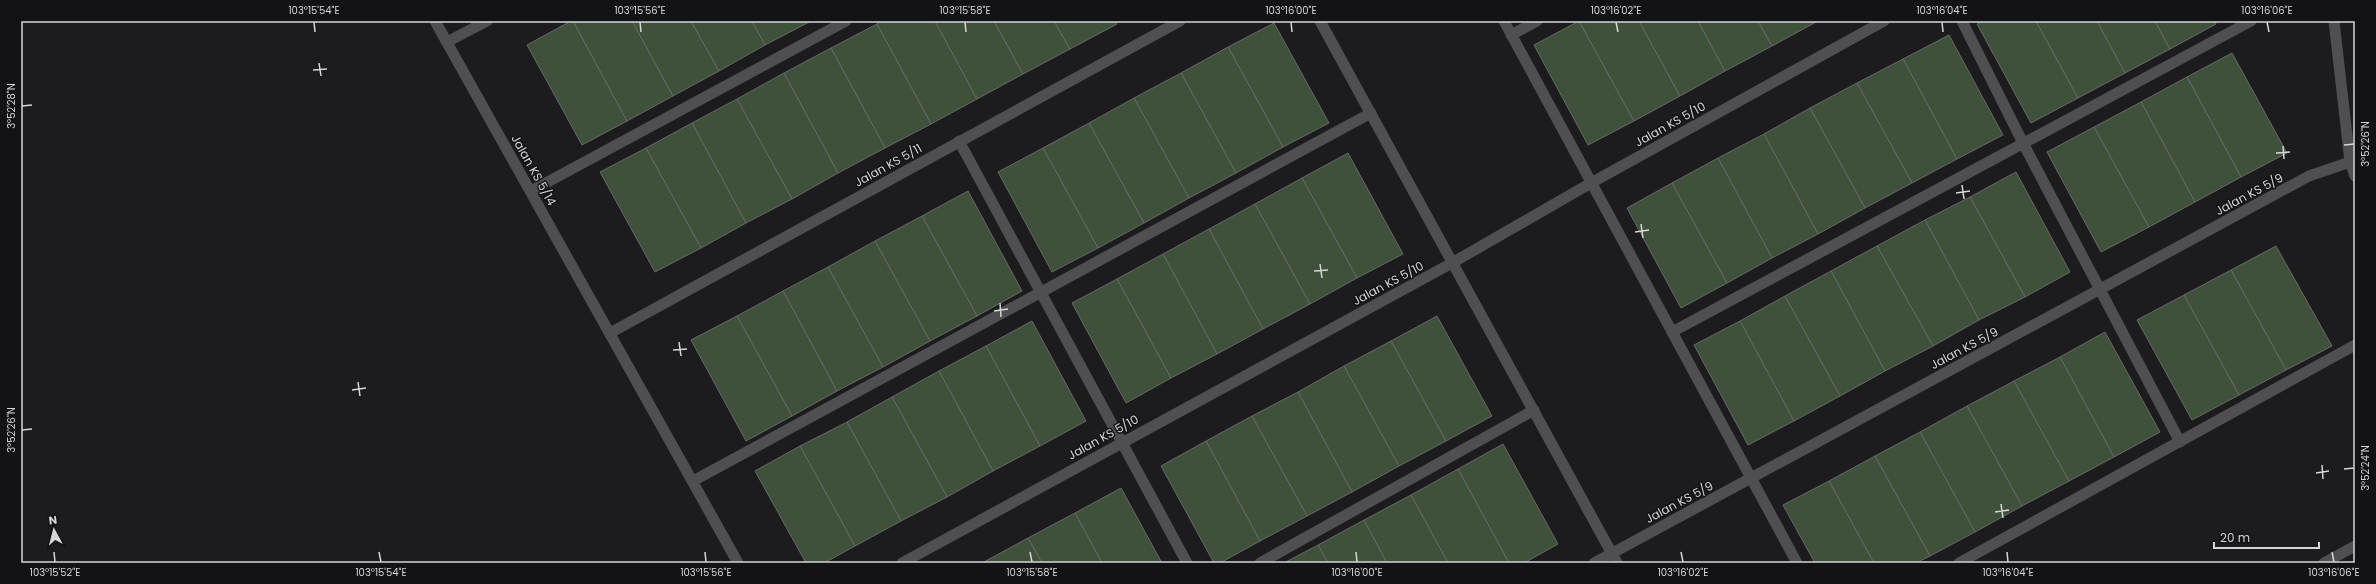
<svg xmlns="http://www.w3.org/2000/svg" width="2376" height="584" font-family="Poppins,sans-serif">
<rect width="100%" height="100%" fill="#1c1b1d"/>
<g fill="#40513b" stroke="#676a67">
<path d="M571,21H573L627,121L582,145L527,45Z"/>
<path d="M573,21H632L673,96L627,121Z"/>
<path d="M632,21H691L719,71L673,96Z"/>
<path d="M691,21H752L765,45L719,71Z"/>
<path d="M752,21H811L765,45Z"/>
<path d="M882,21H935L977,99L931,124L877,24Z"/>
<path d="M935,21H994L1023,74L977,99Z"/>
<path d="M994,21H1054L1070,49L1023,74Z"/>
<path d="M1054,21H1115L1117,24L1070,49Z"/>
<path d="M1579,21L1634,121L1588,145L1534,45Z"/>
<path d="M1579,21H1639L1680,96L1634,121Z"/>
<path d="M1639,21H1698L1725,71L1680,96Z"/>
<path d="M1698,21H1758L1772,46L1725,71Z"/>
<path d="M1758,21H1818L1772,46Z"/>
<path d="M1982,21H2036L2078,98L2031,123L1977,24Z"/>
<path d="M2036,21H2097L2125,73L2078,98Z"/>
<path d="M2097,21H2155L2170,49L2125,73Z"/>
<path d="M2155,21H2215L2216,24L2170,49Z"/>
<path d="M1274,23L1329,123L1283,147L1228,47Z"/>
<path d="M877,24L931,124L885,148L831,48Z"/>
<path d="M1949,35L2003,135L1957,159L1903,59Z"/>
<path d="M1228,47L1283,147L1236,173L1181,73Z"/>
<path d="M831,48L885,148L838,173L784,73Z"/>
<path d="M2232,53L2287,153L2241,177L2187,77Z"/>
<path d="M1903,59L1957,159L1912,183L1857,83Z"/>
<path d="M784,73L838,173L792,199L737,99Z"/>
<path d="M1181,73L1236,173L1189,198L1134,98Z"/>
<path d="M2187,77L2241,177L2195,202L2141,102Z"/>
<path d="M1857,83L1912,183L1865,208L1810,108Z"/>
<path d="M1134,98L1189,198L1144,223L1089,123Z"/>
<path d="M737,99L792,199L746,223L692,123Z"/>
<path d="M2141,102L2195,202L2149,227L2094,127Z"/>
<path d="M1810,108L1865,208L1818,234L1764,134Z"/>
<path d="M692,123L746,223L701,248L646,148Z"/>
<path d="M1089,123L1144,223L1098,248L1043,148Z"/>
<path d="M2094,127L2149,227L2101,252L2047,152Z"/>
<path d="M1764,134L1818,234L1772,258L1718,158Z"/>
<path d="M646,148L701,248L655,272L600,172Z"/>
<path d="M1043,148L1098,248L1052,272L998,172Z"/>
<path d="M1348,153L1403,254L1357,278L1302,178Z"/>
<path d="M1718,158L1772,258L1727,283L1672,183Z"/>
<path d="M2016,172L2070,272L2025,297L1970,197Z"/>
<path d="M1302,178L1357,278L1310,304L1255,204Z"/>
<path d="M1672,183L1727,283L1681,308L1627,208Z"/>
<path d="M968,191L1022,291L977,316L922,216Z"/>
<path d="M1970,197L2025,297L1979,320L1925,220Z"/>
<path d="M1255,204L1310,304L1263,329L1209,229Z"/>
<path d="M922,216L977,316L930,341L875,241Z"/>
<path d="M1925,220L1979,320L1933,346L1877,246Z"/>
<path d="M1209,229L1263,329L1217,354L1163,254Z"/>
<path d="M875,241L930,341L883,367L828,267Z"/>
<path d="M1877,246L1933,346L1885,371L1831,271Z"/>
<path d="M2276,246L2332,346L2286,370L2231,270Z"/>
<path d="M1163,254L1217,354L1171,378L1117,279Z"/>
<path d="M828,267L883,367L837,391L783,291Z"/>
<path d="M2231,270L2286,370L2239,395L2184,295Z"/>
<path d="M1831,271L1885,371L1840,396L1785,296Z"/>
<path d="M1117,279L1171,378L1126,403L1072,303Z"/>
<path d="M783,291L837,391L792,416L737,316Z"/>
<path d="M2184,295L2239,395L2192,420L2137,320Z"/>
<path d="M1785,296L1840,396L1794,421L1740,321Z"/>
<path d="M737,316L792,416L746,441L691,340Z"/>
<path d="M1437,316L1492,416L1446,441L1391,341Z"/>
<path d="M1032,321L1086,421L1040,446L986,346Z"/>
<path d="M1740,321L1794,421L1748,445L1694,345Z"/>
<path d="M2105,332L2160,432L2114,457L2060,357Z"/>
<path d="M1391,341L1446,441L1399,466L1344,366Z"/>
<path d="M986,346L1040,446L993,471L939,371Z"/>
<path d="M2060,357L2114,457L2069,481L2014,381Z"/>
<path d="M1344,366L1399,466L1352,492L1298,392Z"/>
<path d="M939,371L993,471L947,497L892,397Z"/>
<path d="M2014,381L2069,481L2022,506L1967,406Z"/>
<path d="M1298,392L1352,492L1307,516L1252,416Z"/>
<path d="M892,397L947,497L901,521L847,422Z"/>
<path d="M1967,406L2022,506L1975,532L1920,432Z"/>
<path d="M1252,416L1307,516L1260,541L1206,441Z"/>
<path d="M847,422L901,521L855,546L800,446Z"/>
<path d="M1920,432L1975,532L1930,556L1875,456Z"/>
<path d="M1206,441L1260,541L1220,563H1214L1161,466Z"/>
<path d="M1503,444L1558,544L1524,563H1509L1458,469Z"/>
<path d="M800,446L855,546L824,563H806L755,471Z"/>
<path d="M1875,456L1930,556L1916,563H1874L1829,481Z"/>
<path d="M1458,469L1509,563H1448L1411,495Z"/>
<path d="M1829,481L1874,563H1815L1783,505Z"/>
<path d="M1121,488L1162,563H1102L1075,513Z"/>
<path d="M1411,495L1448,563H1387L1364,520Z"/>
<path d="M1075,513L1102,563H1042L1028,538Z"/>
<path d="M1364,520L1387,563H1328L1318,545Z"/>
<path d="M1028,538L1042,563H982Z"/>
<path d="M1318,545L1328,563H1284Z"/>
</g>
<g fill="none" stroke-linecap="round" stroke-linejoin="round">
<g stroke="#4f4e51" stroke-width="11">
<path d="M1320,21L1617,563"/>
<path d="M1504,21L1797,563"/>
<path d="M1962,21L2023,143L2180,442"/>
<path d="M1511,35L1537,21"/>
<path d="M959,141L1187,563"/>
<path d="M531,191L846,21"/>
<path d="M1672,332L2251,21"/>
<path d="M693,481L1371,113"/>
<path d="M1260,563L1534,410"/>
<path d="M1959,563L2355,345"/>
</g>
<g stroke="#4f4e51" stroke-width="11">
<path d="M435,21L738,563"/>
<path d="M2334,21L2350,162L2355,176"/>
<path d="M447,42L487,21"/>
<path d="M610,333L1180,21"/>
<path d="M902,563L1452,263L1591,183L1884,21"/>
<path d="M1594,563L2309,176L2350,162"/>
<path d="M2324,563L2355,546"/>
</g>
</g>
<path fill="none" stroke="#d6d5d7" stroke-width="1.5" d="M314,22L315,32M640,22L641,32M965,22L966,32M1291,22L1292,32M1616,22L1618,32M1942,22L1943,32M2267,22L2269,32M319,63L321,76M313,70L327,69M22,106L32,105M2344,145L2354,144M2283,146L2284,159M2276,153L2290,152M1962,185L1964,199M1956,193L1970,191M1641,224L1643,238M1635,232L1649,230M1320,264L1322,278M1314,271L1328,270M1000,303L1001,317M994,311L1008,309M679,342L681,356M673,350L687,349M358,382L360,396M352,390L366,388M22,430L32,429M2322,465L2323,479M2344,469L2354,468M2316,473L2329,471M2001,504L2003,518M1995,512L2009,510M54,552L55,562M379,552L381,562M705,552L706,562M1030,552L1032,562M1356,552L1357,562M1681,552L1683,562M2007,552L2008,562M2332,552L2334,562"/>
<g text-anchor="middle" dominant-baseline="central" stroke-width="3" stroke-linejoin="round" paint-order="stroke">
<g font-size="12" fill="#d6d5d7" stroke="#131214">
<text transform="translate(1670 124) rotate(-29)">Jalan KS 5/10</text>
<text transform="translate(888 165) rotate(-29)">Jalan KS 5/11</text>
<text transform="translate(534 170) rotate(61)">Jalan KS 5/14</text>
<text transform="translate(2249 194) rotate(-28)">Jalan KS 5/9</text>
<text transform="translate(1388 283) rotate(-28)">Jalan KS 5/10</text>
<text transform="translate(1964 348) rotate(-28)">Jalan KS 5/9</text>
<text transform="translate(1103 437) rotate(-29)">Jalan KS 5/10</text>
<text transform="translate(1679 502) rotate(-28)">Jalan KS 5/9</text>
</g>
</g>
<rect width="2376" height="584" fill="none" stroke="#131214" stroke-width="44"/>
<g transform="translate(54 530) rotate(353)" stroke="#131214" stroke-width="3" paint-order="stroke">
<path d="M0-3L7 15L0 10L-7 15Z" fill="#d6d5d7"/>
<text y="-6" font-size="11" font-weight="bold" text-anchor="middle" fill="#d6d5d7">N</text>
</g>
<path d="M2214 542v6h105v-6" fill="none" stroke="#d6d5d7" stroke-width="2"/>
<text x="2220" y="542" font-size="12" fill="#d6d5d7" stroke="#131214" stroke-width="3" paint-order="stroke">20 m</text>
<rect x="22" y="22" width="2332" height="540" fill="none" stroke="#d6d5d7" stroke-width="1.5"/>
<g font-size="10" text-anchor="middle" fill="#d6d5d7">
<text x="314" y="14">103°15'54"E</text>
<text x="640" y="14">103°15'56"E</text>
<text x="965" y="14">103°15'58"E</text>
<text x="1291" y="14">103°16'00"E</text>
<text x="1616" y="14">103°16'02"E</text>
<text x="1942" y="14">103°16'04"E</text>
<text x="2267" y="14">103°16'06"E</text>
<text transform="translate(11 106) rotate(-90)" y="4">3°52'28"N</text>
<text transform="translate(2365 144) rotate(-90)" y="4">3°52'26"N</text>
<text transform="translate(11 430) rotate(-90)" y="4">3°52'26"N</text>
<text transform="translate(2365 468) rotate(-90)" y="4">3°52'24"N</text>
<text x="55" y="576">103°15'52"E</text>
<text x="381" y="576">103°15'54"E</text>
<text x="706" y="576">103°15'56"E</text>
<text x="1032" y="576">103°15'58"E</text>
<text x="1357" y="576">103°16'00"E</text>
<text x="1683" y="576">103°16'02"E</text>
<text x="2008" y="576">103°16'04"E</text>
<text x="2334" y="576">103°16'06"E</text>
</g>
</svg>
